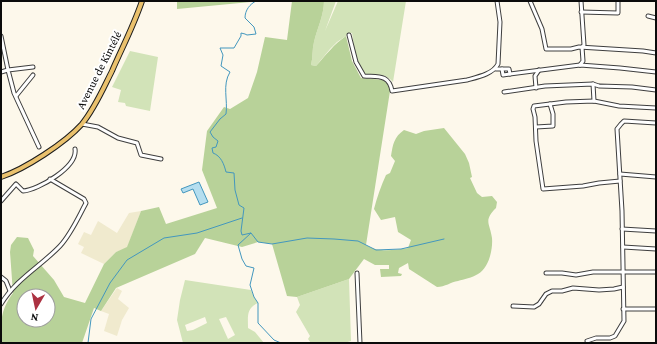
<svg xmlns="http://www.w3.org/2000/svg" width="657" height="344" font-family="'Crimson Pro',serif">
<rect width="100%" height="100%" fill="#fdf8eb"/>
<g fill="#f0eace">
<path d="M141,211L127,248L116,252L104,264L81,253L84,247L78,244L84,232L91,235L98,221L117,233L129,213Z"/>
<path d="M117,288L122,291L118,299L129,308L122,320L117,336L104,331L109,314L101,311Z"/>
</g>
<g fill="#d2e3b8" fill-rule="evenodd">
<path d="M324,1H336L325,31L338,1H406L393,82C381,69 373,79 364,73C355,67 354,43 352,33H348L346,36L337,42L330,49L316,66L311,65C313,57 312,50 314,42C317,29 324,15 324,1Z"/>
<path d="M130,51L158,57L150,111L126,106L125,103L118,102L121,90L112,87Z"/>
<path d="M349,279L351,341L344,343H311L308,339L310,336L296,312L300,305L297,297Z"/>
<path d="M185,280L251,290L254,297L258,303C246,308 248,317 248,328L255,332L264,343H183L177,320L180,300ZM205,317L207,323L193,330L187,331L185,325ZM226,317L235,335L228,339L219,319Z"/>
</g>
<g fill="#b8d299" fill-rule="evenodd">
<path d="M177,1H260L177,9Z"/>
<path d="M292,1H324C324,15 317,29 314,42C312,50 313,57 311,65L316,66C326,55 334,44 346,36L352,61L361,78L384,80L389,85L390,91L366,245C378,253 395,250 408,248L411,240L398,232L395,217L381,220L374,209C377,197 381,186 386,175L390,173L395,161L391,156C393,144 394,137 404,130L416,134L424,131L444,128L465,154L469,163L472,177L470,178L477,193L482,197L492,196L497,202L496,208C483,221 490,223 492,238C493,249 489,268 478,274C472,278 464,279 458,281C451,282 445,287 437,287L409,269L408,263L399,268L398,273L402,274L401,276L381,277L380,269H389V265H375L364,259L349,279L297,297L287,296L272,244L258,242L242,247L205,238L195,254L116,288L101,311L94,308L82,343H1C1,321 0,311 13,293L10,252L11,245L17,237L28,238L34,250L33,256L54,280L64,297L85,303L104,264L116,252L127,247L141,211L159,207L166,224L217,208L202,170L207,131L224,107L230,109L248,98L257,72L265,37L287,40ZM24,296H48V320H24Z"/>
</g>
<path fill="#b5deef" stroke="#4397be" d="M199,182L208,202L200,205L193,189L183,193L181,189Z"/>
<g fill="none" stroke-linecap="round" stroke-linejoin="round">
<g stroke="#4397be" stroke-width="1">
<path d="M256,1C250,4 245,10 245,18L254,27L256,34L247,35L245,34L241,33V36L234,48H220L223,55L221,66L230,72C222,85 228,100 226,114L220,119L210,132L213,137L218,141L216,147L212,148L213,153C221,156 224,164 226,172L234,173L235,190L239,205L244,208L241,231L242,235L251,233L238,245L242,259L246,266L254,268L250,285L254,297L258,303V323L274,340L281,343"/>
<path d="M251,233L258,242L272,244L307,238L334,239L358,241L376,250L401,249L444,239"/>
<path d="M88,343L91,319L110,283L127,260L164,238L197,233L242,218"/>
</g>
<g stroke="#3e3e3e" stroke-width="5">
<g id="minor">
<path d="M530,1L542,29L546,49H571L579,47L643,51L656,53"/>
<path d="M581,12L618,13V1"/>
<path d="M648,16L656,18"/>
<path d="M349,35L356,62L364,76C378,77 389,74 392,91L467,80C478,77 493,74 498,64L500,22L497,1"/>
<path d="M1,36L8,70L1,72"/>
<path d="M580,65L583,61L582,47L584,45L581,1"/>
<path d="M33,67L8,70L14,93L39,147"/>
<path d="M496,69H502L503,75L580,65L620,68L656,72"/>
<path d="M502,69H509L510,74"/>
<path d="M593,84L594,101"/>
<path d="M536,88L535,76L539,70"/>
<path d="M504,92L545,86L593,84L599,86L632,87L656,90"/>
<path d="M16,96L33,75"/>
<path d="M82,124L98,127L118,138L137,143L141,155L161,159"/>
<path d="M536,127L553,126V114L550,104"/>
<path d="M620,174L656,177"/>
<path d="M620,181L599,183L583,186L543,189L536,141L535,117L533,109L534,106L566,102L594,101L619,106L656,108"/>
<path d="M1,201L16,184L23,191C38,190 78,167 75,149"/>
<path d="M622,229L656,231"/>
<path d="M623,247L656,249"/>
<path d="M357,273L360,343"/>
<path d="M546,273H562L576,275L593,272H656"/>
<path d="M1,277L6,281L10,291"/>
<path d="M1,304C16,279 41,266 60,246C71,234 78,218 86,203L84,199L50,179"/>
<path d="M513,306L534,307L539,304L546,294L552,291H562L573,288L599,290L614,289L623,287"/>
<path d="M623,309H656"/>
<path d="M587,341L596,338H610L615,336L624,321L622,211L617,129L621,124L624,121L656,123"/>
</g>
</g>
<g stroke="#1c1c1c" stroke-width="6">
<path id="major" d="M1,177C25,169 65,143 82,124C95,108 103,89 112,71C122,48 134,25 142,1"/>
</g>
<use href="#minor" stroke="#fff" stroke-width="3"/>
<use href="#major" stroke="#eac16d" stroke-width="4"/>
</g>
<g text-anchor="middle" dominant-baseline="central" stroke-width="4" stroke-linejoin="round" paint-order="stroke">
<g font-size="12" fill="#0b0b0b" stroke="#fff">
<text transform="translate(99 70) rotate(-63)">Avenue de Kintélé</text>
</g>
</g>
<rect width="657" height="344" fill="none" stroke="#0b0b0b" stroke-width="4"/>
<g transform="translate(36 308) rotate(189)"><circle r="19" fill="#ffffff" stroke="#9d9d9d"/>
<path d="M0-3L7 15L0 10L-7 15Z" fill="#ac3242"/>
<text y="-6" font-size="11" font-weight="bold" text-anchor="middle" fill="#0b0b0b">N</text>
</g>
</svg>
